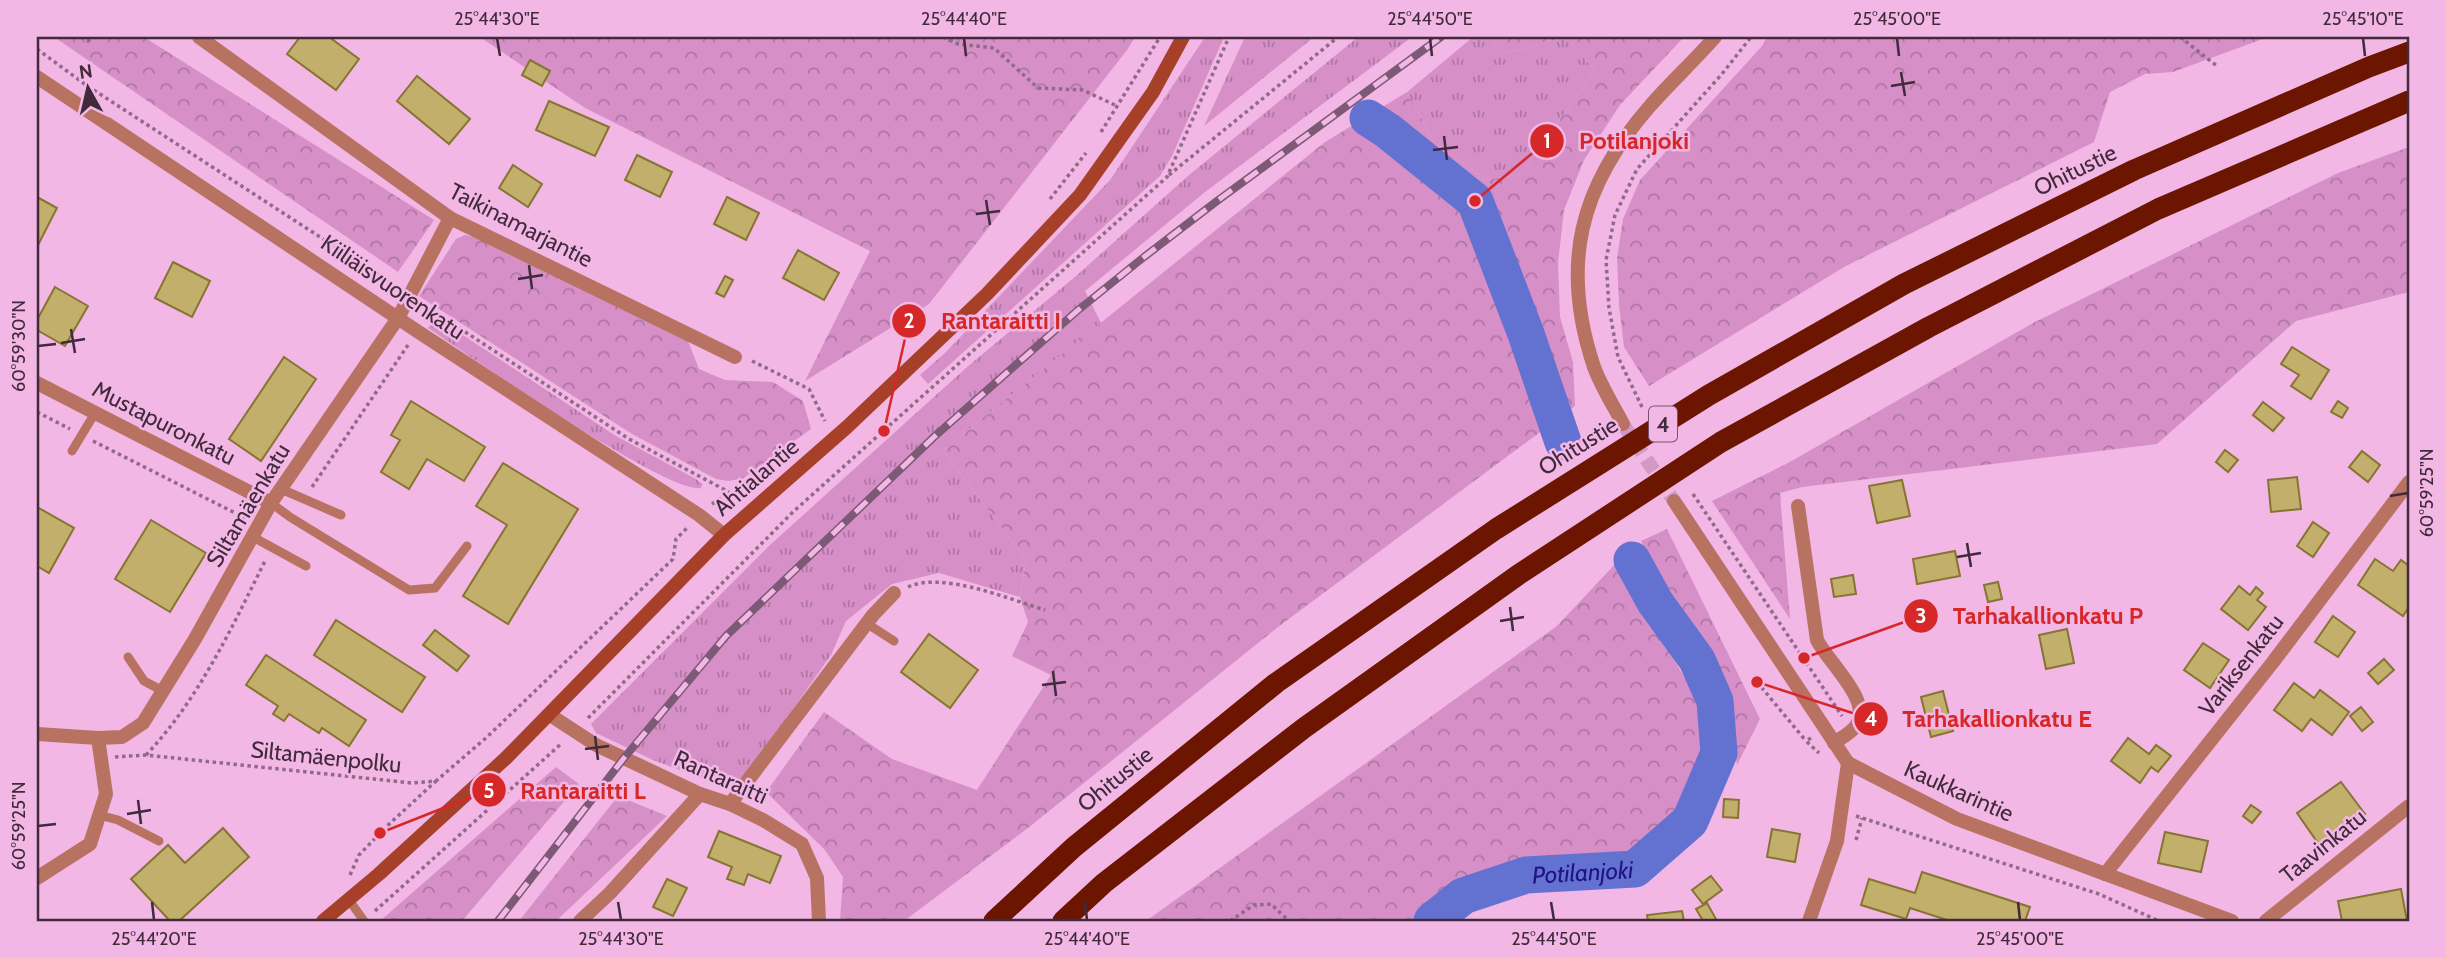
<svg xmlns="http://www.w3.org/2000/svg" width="2446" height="958" font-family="Cabin,sans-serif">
<defs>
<pattern id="grass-tufts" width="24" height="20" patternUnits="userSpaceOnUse" patternTransform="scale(1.75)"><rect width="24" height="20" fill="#d690c7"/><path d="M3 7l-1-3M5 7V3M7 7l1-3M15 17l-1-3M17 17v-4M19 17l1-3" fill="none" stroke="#af76a3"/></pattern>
<pattern id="forest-crowns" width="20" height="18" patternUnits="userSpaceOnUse" patternTransform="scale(1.75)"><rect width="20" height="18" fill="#d690c7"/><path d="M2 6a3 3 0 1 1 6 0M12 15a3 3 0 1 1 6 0" fill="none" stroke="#af76a3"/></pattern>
</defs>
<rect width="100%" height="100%" fill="#f2b7e5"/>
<g fill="url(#grass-tufts)">
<path d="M1205,37H1224L1172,156L1160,176L928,384L920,375L945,353L1110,180Z"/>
<path d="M1245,37H1314L1204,126Z"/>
<path d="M1358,37H1412L1205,192L1085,291L1101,323L943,450L1026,560L1020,597L939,573L892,584L846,621L831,655L743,780L718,784L653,760L596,733L591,724L770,545L966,368L1076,276L1189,175Z"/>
<path d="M1473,37H1490L1503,54L1565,37L1595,70L1521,174L1487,180L1434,142L1407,92Z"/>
<path d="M437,318L616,436L696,479L702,484L701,488C666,494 469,355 428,328Z"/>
</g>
<g fill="url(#forest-crowns)">
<path d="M54,37H144L434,220L398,272Z"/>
<path d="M480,37H1135L1127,50L929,304L805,381L870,251L585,108Z"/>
<path d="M1490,37H1684L1620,105L1584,160L1564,210L1558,263L1560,317L1573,362L1575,406L1278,627L1028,828L904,921H840L843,877L825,850L766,792L824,712L892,759L977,790L1051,675L1012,656L1028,622L1020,597L1026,560L943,450L1325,142L1407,92L1434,142L1487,180L1521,174L1595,70L1565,37L1503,54Z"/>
<path d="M1767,37H2268L2173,72L2145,74L2110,92L2094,142L1844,267L1649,386L1624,347L1619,305L1617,258L1623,219L1640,180L1762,46Z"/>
<path d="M2409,147V292L2296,321L2157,444L1802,487L1780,493L1790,619L1712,501L1788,463L2033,323L2338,173Z"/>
<path d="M465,235L487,240L688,341L699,369L725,380L773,382L803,401L811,429L742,479L728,481L716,479L632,434L419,296L456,239Z"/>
<path d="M1667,529L1760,719L1737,765L1723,681L1667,594L1641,541Z"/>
<path d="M1616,563L1704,710L1705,753L1680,809L1624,856L1519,860L1455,888L1420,921H1146L1557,626Z"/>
<path d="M556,767L579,784L462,921H380Z"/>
<path d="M618,796L667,816L556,921H519Z"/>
</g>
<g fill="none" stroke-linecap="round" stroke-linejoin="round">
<g stroke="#6372d1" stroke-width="37">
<path d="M1368,118L1388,131L1475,201L1526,334L1563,442"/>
<path id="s1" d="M1432,921L1463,896L1526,875L1635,869L1690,821L1719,753L1715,701L1697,660L1655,602L1632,560"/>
</g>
</g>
<g fill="#c2af6c" stroke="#867431" stroke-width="2">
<path d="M300,37H329L359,59L336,90L287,54Z"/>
<path d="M530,60L550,71L542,86L522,75Z"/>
<path d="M417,76L470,119L449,144L397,101Z"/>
<path d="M549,101L609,127L595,156L536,130Z"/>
<path d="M637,155L672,172L660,197L625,180Z"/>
<path d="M513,165L542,184L528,207L499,188Z"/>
<path d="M37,197L57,208L37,247Z"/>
<path d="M727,197L759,213L746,240L714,224Z"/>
<path d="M798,250L839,273L824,300L783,278Z"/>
<path d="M173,262L210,281L192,317L155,298Z"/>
<path d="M725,276L733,280L724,297L716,293Z"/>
<path d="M55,287L88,306L65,346L37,330V320Z"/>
<path d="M2292,347L2329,370L2311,399L2291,386L2299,375L2281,364Z"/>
<path d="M284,357L316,379L261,461L229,439Z"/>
<path d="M411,401L485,447L464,481L427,459L409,489L381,472L400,440L391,435Z"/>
<path d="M2338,401L2348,408L2342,418L2331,412Z"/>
<path d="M2263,402L2284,418L2273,431L2253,415Z"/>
<path d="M2225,450L2238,460L2228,472L2216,462Z"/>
<path d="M2362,451L2380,465L2368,482L2349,467Z"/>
<path d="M503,463L578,509L508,624L463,596L507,525L476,506Z"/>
<path d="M2297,477L2301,509L2271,512L2268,480Z"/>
<path d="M1902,480L1910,516L1877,523L1869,486Z"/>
<path d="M37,507L74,528L49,573L37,566Z"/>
<path d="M151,520L206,553L170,612L115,579Z"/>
<path d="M2313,522L2329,533L2313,557L2297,546Z"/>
<path d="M1955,551L1960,576L1917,584L1913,559Z"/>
<path d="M2375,559L2393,571L2401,560L2409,566V607L2403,616L2358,585Z"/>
<path d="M1853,575L1856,594L1834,597L1831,579Z"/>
<path d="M1998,582L2002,599L1988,602L1984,585Z"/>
<path d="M2239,586L2250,595L2256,587L2263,593L2257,600L2266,607L2248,630L2221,609Z"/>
<path d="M2333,616L2355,632L2338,657L2315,642Z"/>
<path d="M336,620L425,677L402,712L314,655Z"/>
<path d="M2067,629L2074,663L2046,669L2039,635Z"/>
<path d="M435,630L469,656L457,671L423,645Z"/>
<path d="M929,634L978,670L950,708L901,672Z"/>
<path d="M2203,643L2229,660L2210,688L2184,670Z"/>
<path d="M266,655L366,720L349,746L322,728L319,733L289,714L284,721L273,714L278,706L246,685Z"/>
<path d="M2384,659L2394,670L2378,684L2368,673Z"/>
<path d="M2294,683L2314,698L2320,690L2349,712L2332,735L2311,719L2302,731L2274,710Z"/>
<path d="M1943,691L1953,731L1931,737L1921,697Z"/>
<path d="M2361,707L2373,722L2362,731L2350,716Z"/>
<path d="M2128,738L2149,754L2156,745L2171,756L2158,772L2151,767L2140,783L2111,761Z"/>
<path d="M2341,782L2365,814L2320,846L2297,813Z"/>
<path d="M1724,799L1739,800L1738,818L1723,817Z"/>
<path d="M2251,805L2261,812L2252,823L2243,816Z"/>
<path d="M223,828L249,857L179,921H170L131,879L168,845L185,863Z"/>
<path d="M1772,829L1800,834L1795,862L1767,857Z"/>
<path d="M719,831L781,856L770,883L748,874L744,885L727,879L732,867L708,857Z"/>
<path d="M2165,832L2208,841L2201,872L2158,863Z"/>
<path d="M1922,872L2030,907L2025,921H1950L1910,908L1906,919L1861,905L1869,879L1915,893Z"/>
<path d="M1711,876L1722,890L1703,904L1692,890Z"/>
<path d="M667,879L687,888L673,916L653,907Z"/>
<path d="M2401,889L2407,921H2342L2338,901Z"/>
<path d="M1707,903L1716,919L1712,921H1703L1696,909Z"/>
<path d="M1682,911L1684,921H1648L1647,915Z"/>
</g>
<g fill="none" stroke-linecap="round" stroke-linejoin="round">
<path stroke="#cf9bc3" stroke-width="14" stroke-dasharray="14 7" stroke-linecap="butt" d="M1623,424L1674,501"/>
<g stroke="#916a88" stroke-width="3.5" stroke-dasharray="3.5 3.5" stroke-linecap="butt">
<path d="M81,37L88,41L95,37"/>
<path d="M943,37L958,44L994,48L1038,88L1083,90L1117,106"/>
<path d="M2180,37L2217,66"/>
<path d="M37,49L86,85L397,287"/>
<path d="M1101,132L1160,37"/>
<path d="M1169,175L1338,37"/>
<path d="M1050,199L1086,153"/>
<path d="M424,305L629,439L729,492"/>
<path d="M752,361L809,389L825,421"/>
<path d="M1642,407L1618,357L1609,308L1606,260L1615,215L1637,169L1722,74L1751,37"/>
<path d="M37,412L70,429"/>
<path d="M93,441L245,518"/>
<path d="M312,487L408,345"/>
<path d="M1693,494L1842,716"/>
<path d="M712,504C728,493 742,490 758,481"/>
<path d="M908,587C942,571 1009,599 1045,610"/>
<path d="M1757,682L1806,741"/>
<path d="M588,718L794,511L1167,177L1229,37"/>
<path d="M1811,738L1806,741L1819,753"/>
<path d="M146,755C199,699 231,629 265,561"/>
<path d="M115,757L146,755L412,783L436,781L487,737L673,559L676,539L689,526"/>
<path d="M1856,816L2099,894L2159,921"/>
<path d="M1856,840L1862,818"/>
<path d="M350,875L359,855L387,826L436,781"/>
<path d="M375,911L562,743"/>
<path d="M1230,921L1254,905L1271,904L1289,921"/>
</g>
<g stroke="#b87261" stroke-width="9">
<path d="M72,451L95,413"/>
<path d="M281,489L341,515"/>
<path d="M271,503L290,517L409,590L435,588L467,546"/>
<path d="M253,537L306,566"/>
<path d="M866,623L894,641"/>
<path d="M128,657L144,681L163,691"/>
<path d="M99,815L118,820L159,841"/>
<path d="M349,900L364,921"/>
</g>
<g stroke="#b87261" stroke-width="14">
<path d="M199,37L450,218L735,357"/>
<path d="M37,383L271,503"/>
<path d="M1623,424C1613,405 1601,386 1594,367C1560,265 1579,187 1650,106C1671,82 1694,61 1715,37"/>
<path d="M1674,501L1848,763L1957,819L2232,921"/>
<path d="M1798,506L1817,640C1827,661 1874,702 1856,726C1851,733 1841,738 1834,743"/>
<path d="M550,715L596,745L700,794L730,804L763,820L802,844L817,878L819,921"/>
<path d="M37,734L98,738L122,737L143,723L195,639L271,503L398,318L450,218"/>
<path d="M730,804L873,615L894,593"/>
<path d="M2105,874L2273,662L2409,482"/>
<path d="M37,878L90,844L106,794L98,738"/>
<path d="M580,921L610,893L700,794"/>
<path d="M1809,921L1837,841L1848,763"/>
<path d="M2266,921L2409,806"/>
</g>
<path stroke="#b87261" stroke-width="14" d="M37,77L420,333L699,515L724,535"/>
<path stroke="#a64029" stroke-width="14" d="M323,921L379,874L506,758L724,535L847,427L987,294L1080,195L1153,92L1183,37"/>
<g stroke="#6c1500" stroke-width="21">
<path d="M994,921L1074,847L1276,683L1496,529L1709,395L1904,284L2134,170L2369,67L2409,52"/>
<path d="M1063,921L1104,883L1304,728L1518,575L1721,442L1929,327L2158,209L2409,101"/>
</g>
<g stroke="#7c5975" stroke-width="8">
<path id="rail" d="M498,921L624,758L726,636L935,436L1077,311L1144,257L1217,201L1441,37"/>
</g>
<use href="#rail" stroke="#f2b7e5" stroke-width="5" stroke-dasharray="16" stroke-linecap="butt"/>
</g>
<path fill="none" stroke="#412a3c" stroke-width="2.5" d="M497,38L500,56M964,38L966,56M1430,38L1432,56M1897,38L1899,56M2363,38L2365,56M1901,72L1905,96M1891,86L1915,82M1444,136L1447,160M1433,150L1458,147M986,200L990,225M976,214L1000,211M529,265L532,289M518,279L543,275M71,329L75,353M61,343L85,339M38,346L56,344M2390,496L2408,493M1967,543L1971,567M1957,557L1981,553M1510,607L1513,631M1500,621L1524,617M1053,671L1056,696M1042,685L1066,682M595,736L598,760M585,749L609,746M138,800L141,824M127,814L151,810M38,826L56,824M152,902L154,920M618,902L621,920M1085,902L1087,920M1551,902L1554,920M2018,902L2020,920"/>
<g text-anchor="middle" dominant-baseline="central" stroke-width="5" stroke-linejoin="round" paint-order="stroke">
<rect fill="#f2b7e5" stroke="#76546f" stroke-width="2" x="1649" y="406.5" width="28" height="35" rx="5"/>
<g font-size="21" font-weight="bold" fill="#412a3c">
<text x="1663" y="424">4</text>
</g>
<g font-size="23" fill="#412a3c" stroke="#f2b7e5">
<text transform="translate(2075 170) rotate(-26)">Ohitustie</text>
<text transform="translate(521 225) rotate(27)">Taikinamarjantie</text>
<text transform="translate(393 287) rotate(34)">Kiiliäisvuorenkatu</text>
<text transform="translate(164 423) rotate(27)">Mustapuronkatu</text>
<text transform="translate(1578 446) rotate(-32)">Ohitustie</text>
<text transform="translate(756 477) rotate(-41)">Ahtialantie</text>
<text transform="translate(248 505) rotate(-59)">Siltamäenkatu</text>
<text transform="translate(2241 665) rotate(-52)">Variksenkatu</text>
<text transform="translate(326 757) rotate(6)">Siltamäenpolku</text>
<text transform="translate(721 777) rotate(24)">Rantaraitti</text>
<text transform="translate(1115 779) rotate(-39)">Ohitustie</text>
<text transform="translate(1959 791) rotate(24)">Kaukkarintie</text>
<text transform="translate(2323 846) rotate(-39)">Taavinkatu</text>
</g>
<g font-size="24" font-style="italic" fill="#201285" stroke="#f2b7e5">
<text stroke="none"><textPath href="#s1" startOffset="163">Potilanjoki</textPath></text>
</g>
</g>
<path fill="none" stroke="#d62828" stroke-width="2.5" d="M1475 201L1547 141M884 431L909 321M1804 658L1921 616M1757 682L1871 719M380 833L489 790"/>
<g fill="#d62828" stroke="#f2b7e5" stroke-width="2.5">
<circle cx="1475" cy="201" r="7"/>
<circle cx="884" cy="431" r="7"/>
<circle cx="1804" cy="658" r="7"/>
<circle cx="1757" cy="682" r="7"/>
<circle cx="380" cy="833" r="7"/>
<circle cx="1547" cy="141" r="18"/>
<circle cx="909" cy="321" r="18"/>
<circle cx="1921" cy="616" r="18"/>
<circle cx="1871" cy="719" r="18"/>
<circle cx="489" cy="790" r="18"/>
</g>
<g font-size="21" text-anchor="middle" font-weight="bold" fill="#fff">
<text x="1547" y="148">1</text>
<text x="909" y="328">2</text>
<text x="1921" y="623">3</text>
<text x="1871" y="726">4</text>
<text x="489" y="798">5</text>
</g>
<g font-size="24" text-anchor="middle" font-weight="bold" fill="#d62828" stroke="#f2b7e5" stroke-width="5" stroke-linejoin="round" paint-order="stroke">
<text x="1634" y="149">Potilanjoki</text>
<text x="1001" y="329">Rantaraitti I</text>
<text x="2048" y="624">Tarhakallionkatu P</text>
<text x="1997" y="727">Tarhakallionkatu E</text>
<text x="583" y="799">Rantaraitti L</text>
</g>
<rect width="2446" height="958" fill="none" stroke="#f2b7e5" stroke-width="77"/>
<g transform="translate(88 88) rotate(352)" stroke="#f2b7e5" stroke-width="5" paint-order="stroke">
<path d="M0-5L12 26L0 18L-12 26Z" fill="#412a3c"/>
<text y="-10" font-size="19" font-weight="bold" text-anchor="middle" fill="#412a3c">N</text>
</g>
<rect x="38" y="38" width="2370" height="882" fill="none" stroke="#412a3c" stroke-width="2.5"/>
<g font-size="18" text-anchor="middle" fill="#412a3c">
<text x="497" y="25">25°44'30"E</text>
<text x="964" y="25">25°44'40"E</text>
<text x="1430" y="25">25°44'50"E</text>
<text x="1897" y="25">25°45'00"E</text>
<text x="2363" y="25">25°45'10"E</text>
<text transform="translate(19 346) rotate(-90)" y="6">60°59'30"N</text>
<text transform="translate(2427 493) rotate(-90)" y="6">60°59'25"N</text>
<text transform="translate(19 826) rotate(-90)" y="6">60°59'25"N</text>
<text x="154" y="945">25°44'20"E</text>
<text x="621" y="945">25°44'30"E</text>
<text x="1087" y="945">25°44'40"E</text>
<text x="1554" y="945">25°44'50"E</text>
<text x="2020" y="945">25°45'00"E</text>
</g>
</svg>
